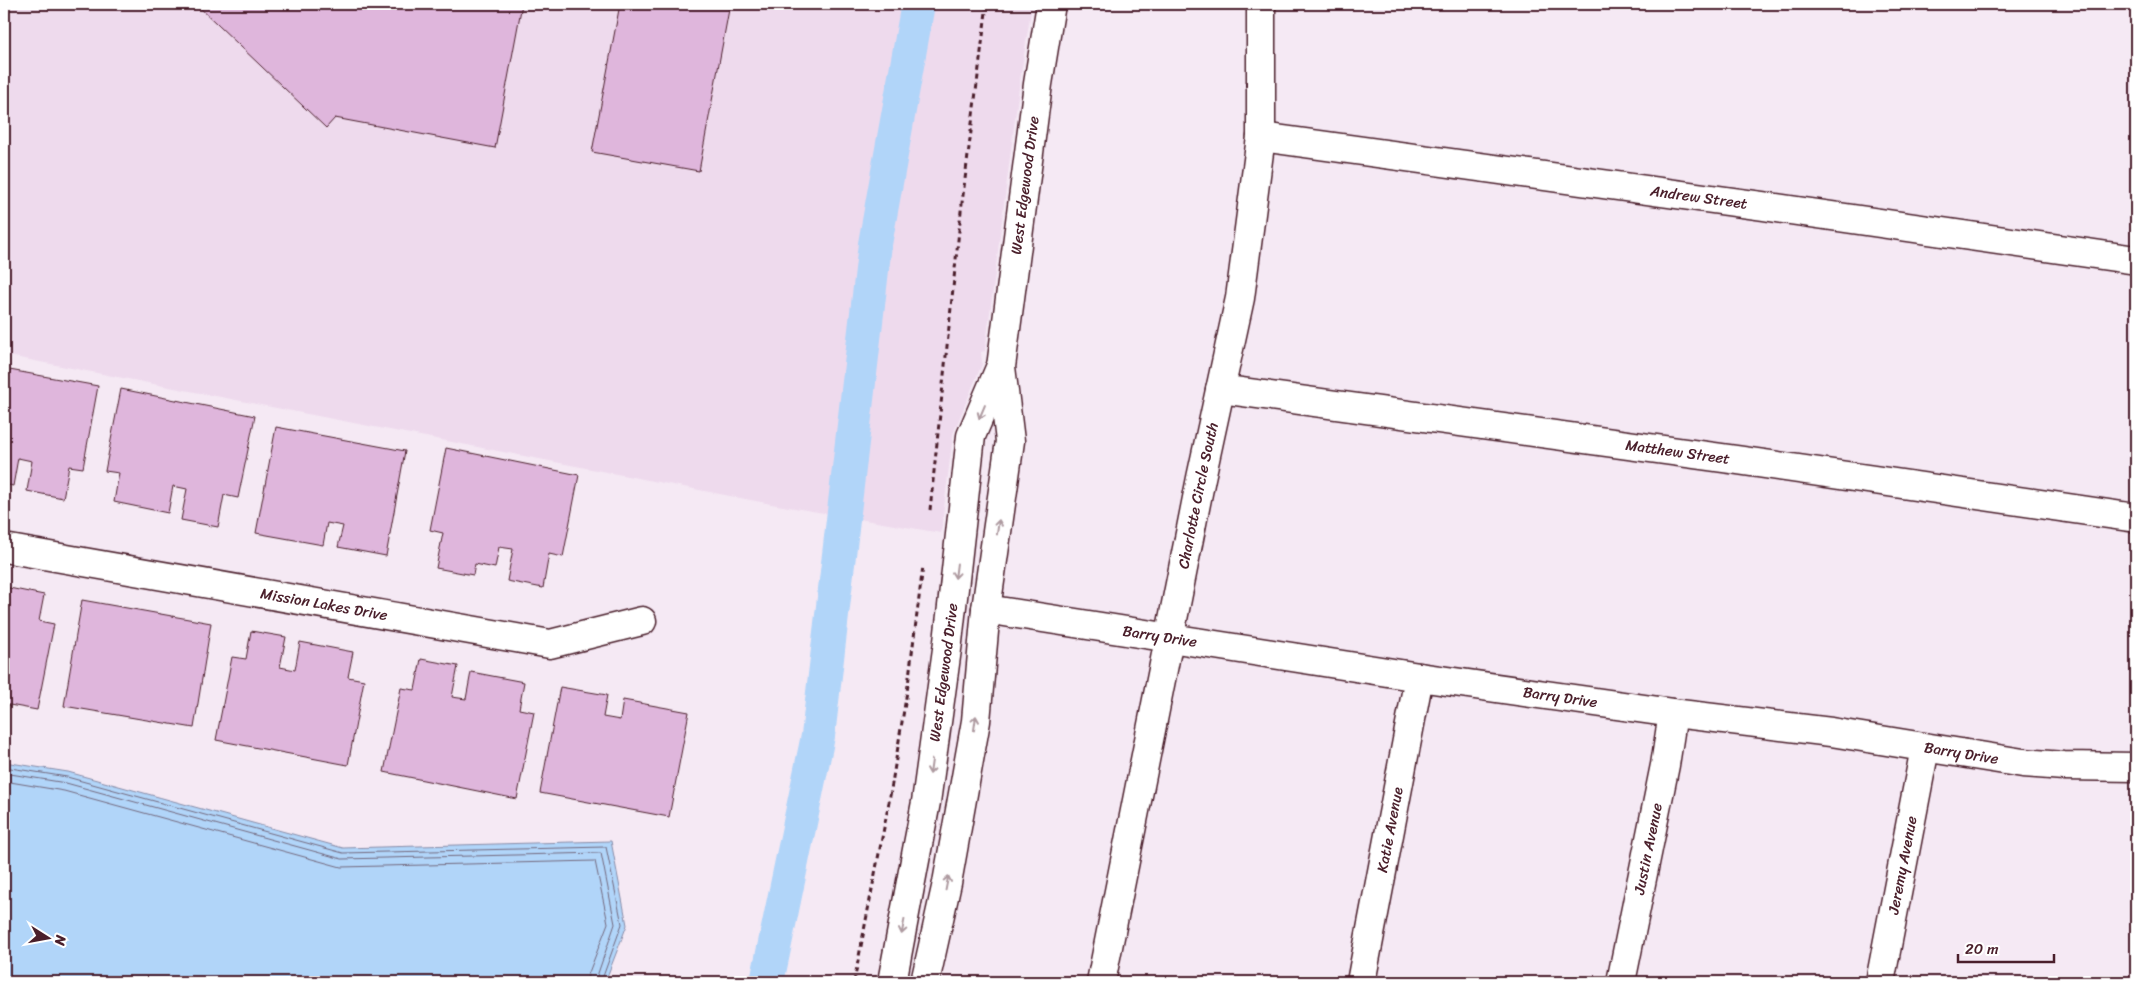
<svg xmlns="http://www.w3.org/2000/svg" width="2140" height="986" font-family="Sriracha,sans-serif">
<rect width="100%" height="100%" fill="#f5e9f4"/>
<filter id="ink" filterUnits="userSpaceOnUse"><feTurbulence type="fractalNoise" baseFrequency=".02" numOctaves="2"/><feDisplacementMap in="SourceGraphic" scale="10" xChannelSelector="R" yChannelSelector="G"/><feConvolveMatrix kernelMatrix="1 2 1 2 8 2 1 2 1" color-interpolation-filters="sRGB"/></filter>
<g filter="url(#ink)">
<path fill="#eedaed" d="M4,4H1032L1020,80L985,351L981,352L982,364L953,434L941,533L771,504L4,355Z"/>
<path fill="#b1d5f9" stroke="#888ca7" d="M4,762L68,772L343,848L611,841L627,925L605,982H4Z"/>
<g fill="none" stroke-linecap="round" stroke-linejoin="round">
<g stroke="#73687d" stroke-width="1">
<path d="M4,767L67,777L343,853L606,847L622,924L601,982"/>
<path d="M4,773L66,783L342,859L601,853L615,924L595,982"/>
<path d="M4,781L64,791L341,867L595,861L608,923L588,975L587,982"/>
</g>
<path stroke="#b1d5f9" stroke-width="34" d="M767,982L818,736L875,244L918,4"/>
</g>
<g fill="#dfb6dc" stroke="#4a1f2b">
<path d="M196,4H522L495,148L335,118L326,128Z"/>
<path d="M620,4H730L699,171L592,152Z"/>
<path d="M4,369L98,386L83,468L69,466L63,498L27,491L32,461L18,458L13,486L4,484Z"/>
<path d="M121,389L255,416L238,498L224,495L218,527L181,520L187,489L173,486L168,513L114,502L119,473L105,471Z"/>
<path d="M276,427L405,451L386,556L338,547L343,526L327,523L323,545L256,533Z"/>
<path d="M446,448L579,475L563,557L549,554L543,588L507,581L513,549L499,547L495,568L475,564L473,575L436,568L443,533L430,530Z"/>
<path d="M4,587L44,595L39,621L54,624L37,710L4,704Z"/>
<path d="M82,600L211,623L194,728L64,706Z"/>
<path d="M251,631L286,637L280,667L295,670L300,642L353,652L348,677L364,680L348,765L216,740L232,657L246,659Z"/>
<path d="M421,659L458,666L452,697L466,699L471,672L524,682L519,709L534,712L517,799L384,772L401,688L415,690Z"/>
<path d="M560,687L607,695L603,717L620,720L623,700L689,712L669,817L540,793Z"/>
</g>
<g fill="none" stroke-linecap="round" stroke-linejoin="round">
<g stroke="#4a1f2b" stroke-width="31">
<g id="minor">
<path id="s1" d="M1261,137L1763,206L2136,260"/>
<path id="s2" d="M1220,389L1737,460L2136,518"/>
<path id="s3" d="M4,548L550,644L642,621"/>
<path id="s4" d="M986,609L1419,677L1673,713L1831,732L2023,763L2064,766L2136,767"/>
<path id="s5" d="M892,982L926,802L948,642L971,436L1000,368"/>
<path id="s6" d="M925,982L947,883L976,721L986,609L1010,441L1001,367L1038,84L1051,4"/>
<path id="s7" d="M1101,982L1201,478L1240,298L1261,137V4"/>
<path id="s8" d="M1361,982L1419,677"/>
<path id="s9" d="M1621,982L1665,765L1673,713"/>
<path id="s10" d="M1880,982L1925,748"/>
</g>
</g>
<g stroke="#4a1f2b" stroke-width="3" stroke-dasharray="5 4" stroke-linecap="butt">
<path d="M930,510L961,211L987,4"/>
<path d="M854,982L889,802L908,685L923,566"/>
</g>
<use href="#minor" stroke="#fff" stroke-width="28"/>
</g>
<defs><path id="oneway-shaft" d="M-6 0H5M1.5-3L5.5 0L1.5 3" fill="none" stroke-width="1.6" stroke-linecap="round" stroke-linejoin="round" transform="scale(1.25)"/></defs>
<g stroke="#ae9aa0">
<use href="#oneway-shaft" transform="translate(982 412) rotate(113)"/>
<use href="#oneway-shaft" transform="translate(998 527) rotate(-82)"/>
<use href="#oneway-shaft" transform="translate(956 571) rotate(97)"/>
<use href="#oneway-shaft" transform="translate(975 723) rotate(-82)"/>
<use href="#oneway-shaft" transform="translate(931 767) rotate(98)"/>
<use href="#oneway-shaft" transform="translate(947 883) rotate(-79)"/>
<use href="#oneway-shaft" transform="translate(903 927) rotate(101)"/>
</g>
</g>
<g text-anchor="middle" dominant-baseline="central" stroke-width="4" stroke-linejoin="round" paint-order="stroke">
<g font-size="15" fill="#4a1f2b" stroke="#fff">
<text stroke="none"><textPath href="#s6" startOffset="806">West Edgewood Drive</textPath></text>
<text stroke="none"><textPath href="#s1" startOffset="442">Andrew Street</textPath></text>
<text stroke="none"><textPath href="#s2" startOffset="462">Matthew Street</textPath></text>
<text stroke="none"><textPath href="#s7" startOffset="496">Charlotte Circle South</textPath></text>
<text stroke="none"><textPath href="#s3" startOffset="325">Mission Lakes Drive</textPath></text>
<text stroke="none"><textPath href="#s4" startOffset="176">Barry Drive</textPath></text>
<text stroke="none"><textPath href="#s5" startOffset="314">West Edgewood Drive</textPath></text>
<text stroke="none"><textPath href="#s4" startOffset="581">Barry Drive</textPath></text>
<text stroke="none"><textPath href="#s4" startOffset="986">Barry Drive</textPath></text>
<text stroke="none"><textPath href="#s8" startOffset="155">Katie Avenue</textPath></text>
<text stroke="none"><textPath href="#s9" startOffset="136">Justin Avenue</textPath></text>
<text stroke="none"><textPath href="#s10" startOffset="119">Jeremy Avenue</textPath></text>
</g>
</g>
<rect width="2140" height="986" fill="none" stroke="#fff" stroke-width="20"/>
<rect x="10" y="10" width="2120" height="966" fill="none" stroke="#4a1f2b" stroke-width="2" filter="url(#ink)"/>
<g transform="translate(48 938) rotate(101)" stroke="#ffffff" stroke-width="4" paint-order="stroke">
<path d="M0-4L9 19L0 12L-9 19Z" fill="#4a1f2b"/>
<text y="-8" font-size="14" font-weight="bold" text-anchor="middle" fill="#4a1f2b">N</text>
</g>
<path d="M1958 954v8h96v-8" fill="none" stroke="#4a1f2b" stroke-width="2.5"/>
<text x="1965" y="954" font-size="15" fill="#4a1f2b" stroke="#ffffff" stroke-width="4" paint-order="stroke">20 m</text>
</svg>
